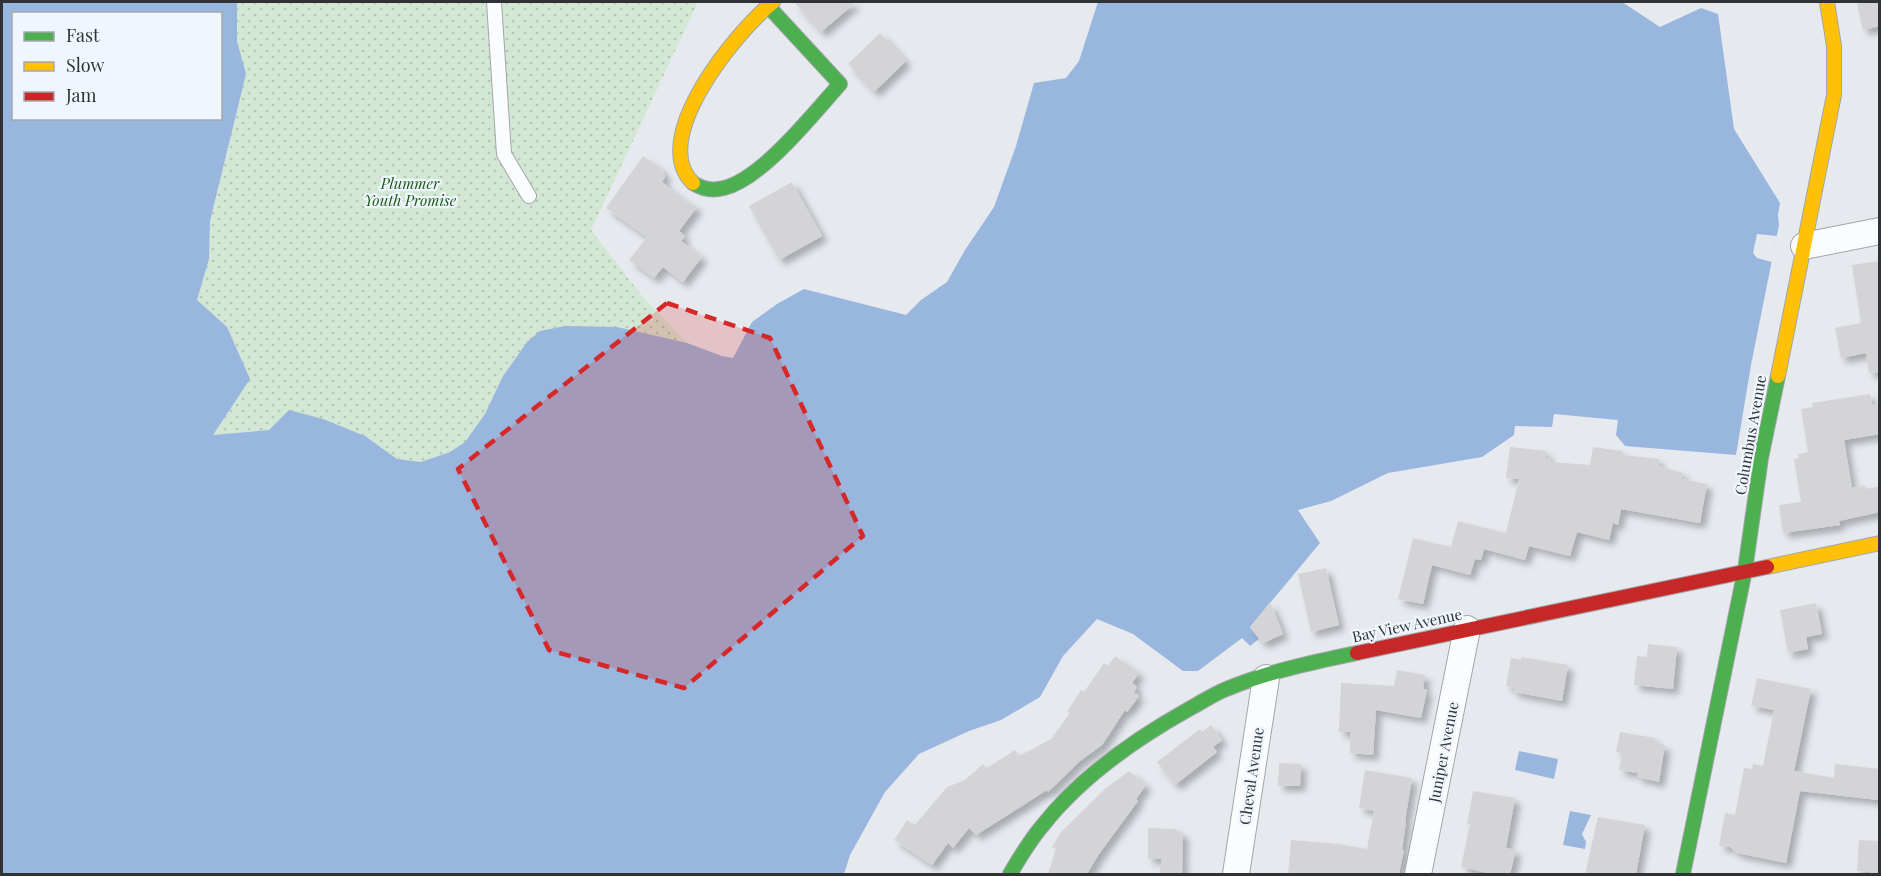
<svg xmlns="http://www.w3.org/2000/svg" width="1881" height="876" font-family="'Playfair Display',serif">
<defs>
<pattern id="park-dots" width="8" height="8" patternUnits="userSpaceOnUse" patternTransform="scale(1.5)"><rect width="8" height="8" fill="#d2e8d4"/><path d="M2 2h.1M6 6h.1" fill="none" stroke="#b5c7b7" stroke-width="1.8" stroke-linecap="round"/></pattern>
<filter id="shadow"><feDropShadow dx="5.5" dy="5.5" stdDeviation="3" flood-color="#0004"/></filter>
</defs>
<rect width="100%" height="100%" fill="#e6eaef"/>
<path fill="url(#park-dots)" d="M237,2H698L591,230L642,296L687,343L661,338L527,342L503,376L485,414L465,442L450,452L421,462L397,459L365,436L269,430L213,435L197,301L209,259L210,221L246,74L237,41Z"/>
<g fill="#99b6de" fill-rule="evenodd">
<path d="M2,2H237V41L246,74L210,221L209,259L197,300L227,327L250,379L213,435L269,430L289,410L323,419L365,436L397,459L421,462L450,452L465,442L485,414L503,376L527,342L540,331L565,326L617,327L687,343L722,356L733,358L752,322L777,304L804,289L906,315L921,300L947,282L965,250L994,207L1016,146L1034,83L1066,78L1079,61L1098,2H1622L1660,27L1701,8L1718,14L1734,129L1780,203L1778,215L1779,225L1751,365L1736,455L1625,446L1616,435L1618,420L1554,414L1552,427L1515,426L1514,435L1482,457L1388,473L1331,501L1298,510L1320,543L1250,627L1259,639L1250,646L1242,638L1198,671H1183L1133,634L1097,619L1063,656L1040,697L1001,720L969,731L919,754L885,792L850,855L844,874H2ZM14,14H220V118H14Z"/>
<path d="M1519,751L1558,759L1554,779L1515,770Z"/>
<path d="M1570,811L1591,815L1582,834L1586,842L1585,849L1563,845Z"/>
</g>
<path fill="#e6eaef" d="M1757,234L1777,236L1772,262L1757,258L1753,253Z"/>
<g fill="#d4d3d6" filter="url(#shadow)">
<path d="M794,2H856L821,32Z"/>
<path d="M1868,2H1880V26L1863,30L1857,4Z"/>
<path d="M880,33L906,61L874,92L848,64Z"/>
<path d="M643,156L663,170L665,177L662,182L684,200L697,207L679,231L685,236L681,241L702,257L683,282L663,267L654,278L629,260L647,237L606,208Z"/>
<path d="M792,182L822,236L779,260L749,206Z"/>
<path d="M1880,261V372L1869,373L1866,353L1841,358L1835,328L1861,323L1852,265Z"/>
<path d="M1870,394L1872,405L1880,404V434L1844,440L1852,488L1865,485L1866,489L1880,486V512L1839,521L1840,525L1783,533L1779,505L1801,502L1794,459L1799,458L1798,454L1808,452L1801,409L1813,407L1812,403Z"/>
<path d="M1510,447L1546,451V458L1551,459L1550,462L1590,465L1593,447L1622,451V455L1659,459L1658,466L1683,473L1681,479L1707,484L1700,523L1621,509L1618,525L1613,523L1609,540L1577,532L1570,556L1529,546L1525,560L1484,549L1481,560L1475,559L1470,575L1432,565L1423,604L1398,599L1413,538L1451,547L1458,521L1506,533L1519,479L1506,478Z"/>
<path d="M1326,568L1339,625L1311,632L1298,574Z"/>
<path d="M1270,602L1283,634L1263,643L1250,628Z"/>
<path d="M1816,603L1822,634L1806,637L1808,649L1788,653L1780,610Z"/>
<path d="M1648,644L1677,647L1673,689L1634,685L1637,656L1647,657Z"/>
<path d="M1115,656L1139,673L1132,683L1137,687L1134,692L1139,696L1127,712L1125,710L1102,745L1080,761L1048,792L1047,790L976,835L969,828L953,848L948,843L932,865L894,840L907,820L915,825L947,787L965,780L983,764L987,768L1015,750L1019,756L1051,739L1070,713L1067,712L1081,690L1084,692L1104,663L1108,666Z"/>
<path d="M1521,657L1568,665L1562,701L1514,692V688L1506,686L1511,658L1521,660Z"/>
<path d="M1397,670L1425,675L1423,689L1427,690L1421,718L1376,710L1373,755L1350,753V732H1339L1341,683L1394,686Z"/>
<path d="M1757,678L1811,689L1794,771L1834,778L1835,764L1880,769L1878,800L1800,791L1786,863L1737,853L1730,847L1719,846L1725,813L1735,815L1744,768L1752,769L1753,764L1763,766L1774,710L1751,706Z"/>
<path d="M1211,725L1222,740L1213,747L1217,752L1175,785L1157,762L1200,729L1202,732Z"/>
<path d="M1620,732L1655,738L1654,743L1665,745L1659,782L1637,777L1638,773L1619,770L1622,753L1616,752Z"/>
<path d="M1279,763L1301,764L1300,786H1278Z"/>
<path d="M1365,770L1412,778L1405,821H1406L1402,850H1404L1399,874H1288L1291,840L1338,844L1367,849L1374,811L1359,808Z"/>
<path d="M1129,771L1146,785L1136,799L1138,801L1099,854L1087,874H1048L1056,849L1052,847L1062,831L1105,789Z"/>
<path d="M1473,791L1515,798L1506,848L1516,850L1510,874H1492L1461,867L1470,824H1467Z"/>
<path d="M1598,817L1645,825L1636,874H1585Z"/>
<path d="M1148,828L1175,829L1183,834L1182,874H1159L1162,859H1148Z"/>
<path d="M1859,840L1880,841V873L1857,871Z"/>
</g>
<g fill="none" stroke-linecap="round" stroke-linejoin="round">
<g stroke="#a2a5a9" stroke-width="16">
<path id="lane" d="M494,2L504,154L529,196"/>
</g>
<g stroke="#a2a5a9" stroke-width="28">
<g id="street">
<path d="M1804,246L1880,231"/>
<path d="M1236,874L1266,678"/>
<path d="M1418,874L1467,629"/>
</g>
</g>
<g stroke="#a2a5a9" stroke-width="16">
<g id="fast">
<path d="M693,183C702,189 713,191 724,188C763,178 813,114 840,84L768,6"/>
<path d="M1010,874C1020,857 1030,840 1043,825C1080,778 1137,738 1189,709C1202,702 1215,693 1229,688C1270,671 1314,662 1357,653"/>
<path d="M1683,874L1745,570L1761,458L1778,376"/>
</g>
</g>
<g stroke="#a2a5a9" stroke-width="16">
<g id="slow">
<path d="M693,183C647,139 737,31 773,2"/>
<path d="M1778,376L1834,95V46L1827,2"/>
<path d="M1767,567L1880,543"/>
</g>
</g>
<g stroke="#a2a5a9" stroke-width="16">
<path id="jam" d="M1357,653L1767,567"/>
</g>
<use href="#lane" stroke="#fbfcfd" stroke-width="14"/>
<use href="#street" stroke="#fbfcfd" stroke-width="26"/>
<use href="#fast" stroke="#4caf50" stroke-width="14"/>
<use href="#slow" stroke="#ffc107" stroke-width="14"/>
<use href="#jam" stroke="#c62828" stroke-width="14"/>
</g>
<path fill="#d62828" fill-opacity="0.2" stroke="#d62828" stroke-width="4.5" stroke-dasharray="12 8" stroke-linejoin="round" d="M667,303L770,338L863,536L684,688L549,650L458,469Z"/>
<g text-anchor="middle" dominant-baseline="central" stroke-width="4.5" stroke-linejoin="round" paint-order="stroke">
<g font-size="15" font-style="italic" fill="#195b13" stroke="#f0f6fe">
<text x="410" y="183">Plummer<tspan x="410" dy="17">Youth Promise</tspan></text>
</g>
<g font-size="15" fill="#303336" stroke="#f0f6fe">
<text transform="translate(1750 435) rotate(-80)">Columbus Avenue</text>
<text transform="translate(1407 625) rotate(-12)">Bay View Avenue</text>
<text transform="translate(1443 752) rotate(-79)">Juniper Avenue</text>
<text transform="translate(1251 776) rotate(-82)">Cheval Avenue</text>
</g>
</g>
<rect width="1881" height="876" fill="none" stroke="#303336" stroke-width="6"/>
<rect x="12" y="12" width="210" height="108" fill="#f0f6fe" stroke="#a3a8ae" stroke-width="1.5"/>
<rect x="24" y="32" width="30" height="9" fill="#4caf50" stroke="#a3a8ae" stroke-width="1.5"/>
<text x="66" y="42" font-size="18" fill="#303336">Fast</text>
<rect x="24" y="62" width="30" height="9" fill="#ffc107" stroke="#a3a8ae" stroke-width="1.5"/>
<text x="66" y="72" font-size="18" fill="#303336">Slow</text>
<rect x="24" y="92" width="30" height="9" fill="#c62828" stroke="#a3a8ae" stroke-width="1.5"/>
<text x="66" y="102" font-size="18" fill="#303336">Jam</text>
</svg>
